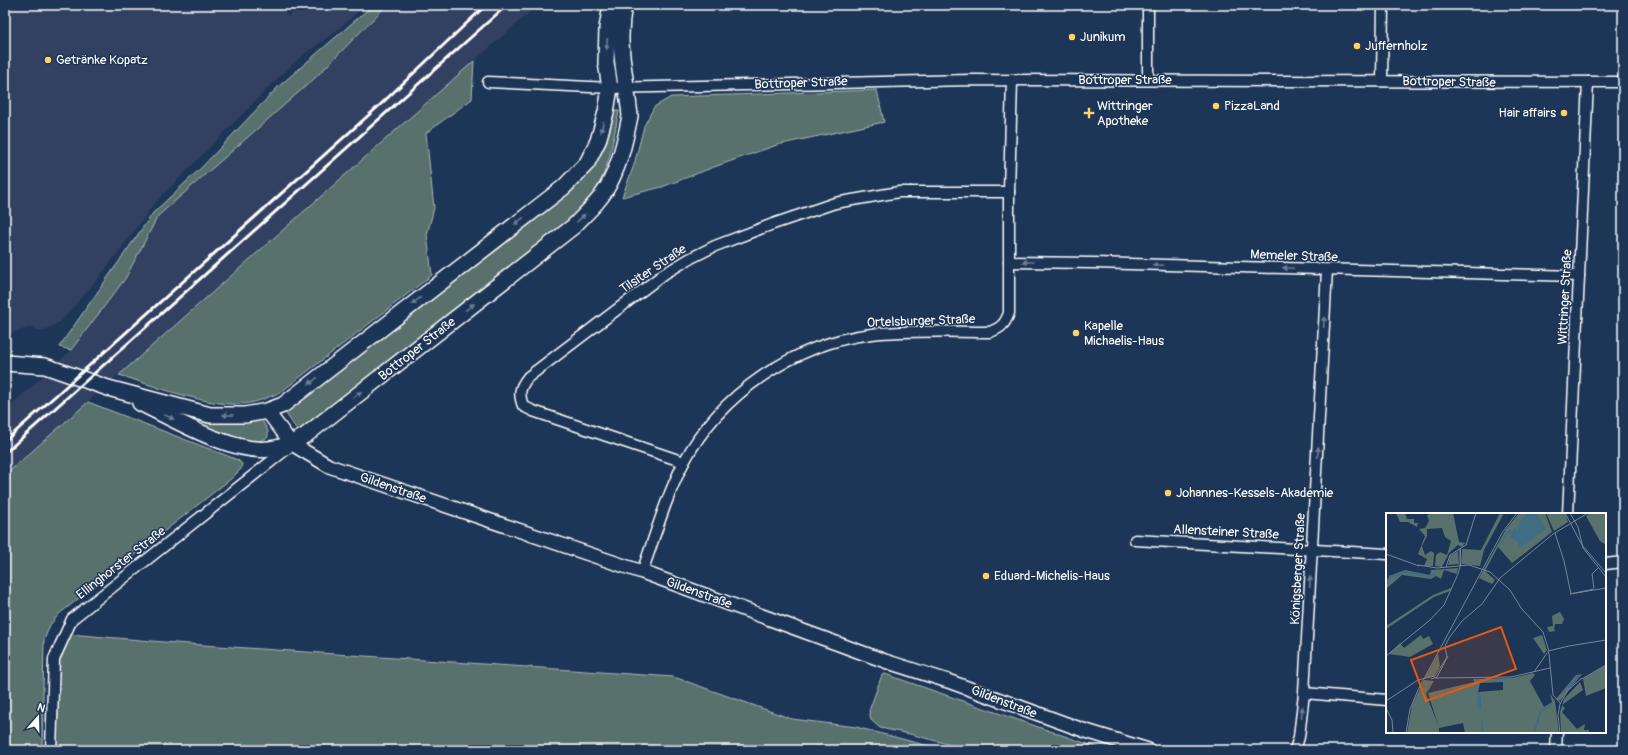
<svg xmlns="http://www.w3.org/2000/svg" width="1628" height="755" font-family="Pangolin,sans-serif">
<rect width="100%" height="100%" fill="#1d3557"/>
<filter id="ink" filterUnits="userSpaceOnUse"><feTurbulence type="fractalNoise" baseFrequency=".025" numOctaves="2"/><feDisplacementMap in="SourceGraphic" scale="8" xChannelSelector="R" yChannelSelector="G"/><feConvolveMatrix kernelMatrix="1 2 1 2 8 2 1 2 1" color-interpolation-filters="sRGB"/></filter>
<g filter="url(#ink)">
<g fill="#304062">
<path d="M5,5H277L288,16L302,5H366L335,32L302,56L274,82L156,202L98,279L60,322L44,331L36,330L34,326L5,336Z"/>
<path d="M387,5H538L5,475V411L71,350L125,279L158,216L315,78Z"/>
</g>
<g fill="#59716d" stroke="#acb8b6">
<path d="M373,5H387L315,78L158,216L125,279L71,350L59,347L153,213L201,168L278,87Z"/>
<path d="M474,61L472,99L426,133L434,208L427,235L432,275L281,392C267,398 254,404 239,404C207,406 151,385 119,375Z"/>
<path d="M877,90L884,122L777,145L714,167L662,187L622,197L634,165L644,126L654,107L671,97Z"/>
<path d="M613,111H619C614,136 610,164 598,186C590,201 578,213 566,224L302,429L299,430L295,427L285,412L585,175Z"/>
<path d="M132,397L262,420L268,431V437C260,443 249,441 240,441Z"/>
<path d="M88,402L238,460L242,464L241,469L232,478L59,614L50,625L44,640L42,750H5V475Z"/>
<path d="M69,634L188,644L674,677L792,719L856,727L944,750H56L58,660Z"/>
<path d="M885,674L1105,750H970L910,734L880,728L871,720L869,711L882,675Z"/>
</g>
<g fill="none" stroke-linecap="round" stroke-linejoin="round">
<g stroke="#fff" stroke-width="13">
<g id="minor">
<path d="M1148,80V5"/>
<path d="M1382,81L1383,5"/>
<path d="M488,82L610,88L971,80L1623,82"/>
<path d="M1009,262L1093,263L1579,276"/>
<path d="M684,462L533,411L523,406C518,393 520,387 528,377L664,274L689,259L715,246L773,224L835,203L899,192H1009"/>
<path d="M1568,514L1588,82"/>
<path d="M1135,540L1387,554"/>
<path d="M1605,564L1623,562"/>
<path d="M642,572C655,536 666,497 684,462C720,394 795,343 872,334C911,330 951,332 990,332C1001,328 1005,324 1009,313V192L1012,80"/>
<path d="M1304,693L1387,700"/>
<path d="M51,750L54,659L72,619L288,448"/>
<path d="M1295,750L1299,737L1304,693L1327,270"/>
<path d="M1556,750L1557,732"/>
</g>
</g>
<g stroke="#fff" stroke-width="16">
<path id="tertiary" d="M267,411L292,444L329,466L642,572L885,661L948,681L1083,730L1148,750"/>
</g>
<g stroke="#fff" stroke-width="18">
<g id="secondary">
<path d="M5,363L45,366L108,388L210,415H245L267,411L283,405L564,187L587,163L598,141L606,112L610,88L606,62L607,28L611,5"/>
<path d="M140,403C174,419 232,454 269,449C283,448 295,442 306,435L574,226C584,215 597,204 605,191C619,169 625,141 630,116C626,75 616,46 624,5"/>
</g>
</g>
<use href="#minor" stroke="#1d3557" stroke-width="10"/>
<use href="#tertiary" stroke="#1d3557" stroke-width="13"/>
<use href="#secondary" stroke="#1d3557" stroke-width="15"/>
<g stroke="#fff" stroke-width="3">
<path d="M5,441L380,105L486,5"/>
<path d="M5,453L507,5"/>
</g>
</g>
<defs><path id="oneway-solid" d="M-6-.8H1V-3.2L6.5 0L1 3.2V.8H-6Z"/></defs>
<g fill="#6c7c92">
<use href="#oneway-solid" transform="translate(607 44) rotate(92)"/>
<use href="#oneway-solid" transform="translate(602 127) rotate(105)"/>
<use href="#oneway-solid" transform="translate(581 218) rotate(-44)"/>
<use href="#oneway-solid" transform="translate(519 221) rotate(143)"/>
<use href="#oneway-solid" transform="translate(1028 262) rotate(-180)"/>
<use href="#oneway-solid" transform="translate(1158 265) rotate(-178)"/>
<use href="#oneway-solid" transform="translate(1288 268) rotate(-178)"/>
<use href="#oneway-solid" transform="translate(416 301) rotate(142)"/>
<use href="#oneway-solid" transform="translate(470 307) rotate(-38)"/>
<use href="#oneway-solid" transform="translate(1324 322) rotate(-87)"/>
<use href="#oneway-solid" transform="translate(313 381) rotate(142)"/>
<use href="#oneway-solid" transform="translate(357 395) rotate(-38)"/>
<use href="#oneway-solid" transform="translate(228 415) rotate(-179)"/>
<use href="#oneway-solid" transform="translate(169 417) rotate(26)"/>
<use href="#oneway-solid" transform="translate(1318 452) rotate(-87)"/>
<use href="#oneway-solid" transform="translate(1310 582) rotate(-87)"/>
<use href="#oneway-solid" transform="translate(1302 712) rotate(-83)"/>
</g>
</g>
<g fill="#ffd166" stroke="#1d3557" stroke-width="1.5">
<circle cx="1072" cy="37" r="4"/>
<circle cx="1357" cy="46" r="4"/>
<circle cx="48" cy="60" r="4"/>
<circle cx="1216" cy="106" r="4"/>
<path d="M1087 107h4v4h4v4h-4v4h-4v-4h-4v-4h4z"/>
<circle cx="1564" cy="113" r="4"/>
<circle cx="1076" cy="333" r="4"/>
<circle cx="1168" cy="493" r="4"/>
<circle cx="986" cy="576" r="4"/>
</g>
<g text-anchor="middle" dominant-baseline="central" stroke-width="3" stroke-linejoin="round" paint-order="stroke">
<g font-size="13" fill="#fff" stroke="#1d3557" text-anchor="start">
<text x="1080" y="37">Junikum</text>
<text x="1365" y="46">Juffernholz</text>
<text x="56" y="60">Getränke Kopatz</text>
<text x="1097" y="106">Wittringer<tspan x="1097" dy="15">Apotheke</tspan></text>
<text x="1224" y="106">PizzaLand</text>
<text x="1556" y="113" text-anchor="end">Hair affairs</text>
<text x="1084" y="326">Kapelle<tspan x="1084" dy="15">Michaelis-Haus</tspan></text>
<text x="1176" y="493">Johannes-Kessels-Akademie</text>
<text x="994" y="576">Eduard-Michelis-Haus</text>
</g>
<g font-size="13" fill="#fff" stroke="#1d3557">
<text x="1125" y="80">Bottroper Straße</text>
<text transform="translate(1449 82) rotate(1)">Bottroper Straße</text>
<text transform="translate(801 83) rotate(-2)">Bottroper Straße</text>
<text transform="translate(1294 256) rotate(2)">Memeler Straße</text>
<text transform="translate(653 269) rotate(-34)">Tilsiter Straße</text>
<text transform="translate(1565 297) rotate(-87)">Wittringer Straße</text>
<text transform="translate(921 321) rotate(-2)">Ortelsburger Straße</text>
<text transform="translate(417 349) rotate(-38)">Bottroper Straße</text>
<text transform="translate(393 488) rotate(19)">Gildenstraße</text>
<text transform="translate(1226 532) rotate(3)">Allensteiner Straße</text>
<text transform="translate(121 563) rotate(-38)">Ellinghorster Straße</text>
<text transform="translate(1298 569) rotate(-87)">Königsberger Straße</text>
<text transform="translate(699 593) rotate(20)">Gildenstraße</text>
<text transform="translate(1004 702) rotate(21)">Gildenstraße</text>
</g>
</g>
<g transform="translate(1386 513)">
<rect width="220" height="220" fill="#1d3557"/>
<path d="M10,0H19L21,6H28V10H32L31,14L22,9H14ZM46,0H67L73,29L79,30L76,34L72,32L63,40L56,54L49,53L50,42L54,39L61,42L65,28L59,24L56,15L41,16V23L36,33L39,42L45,38L48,40L47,53H38L41,46L32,41L39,23L33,16L39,15L43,8L41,2ZM114,0L117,2L98,37L94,53L76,51V36L95,37ZM133,0H159L166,19L126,50L112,34L99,58L109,67L106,71L95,66L93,65L120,16ZM160,0H179L182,9L168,18ZM204,0H220V32L214,28L200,3ZM72,38L73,51L62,52L64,43ZM72,55L71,61L58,57L55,66L50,63L45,66L16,62L0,76L3,63L19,57L44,62L45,57ZM65,75L64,78L48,84L0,116V113L47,82ZM174,99L178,106L176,111H169L168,117L170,118L163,119L161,114L167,113L166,103ZM35,122L37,126L43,123L47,131L24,144L3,141L14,130L18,135ZM156,122L161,137L158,141L147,125ZM52,141L54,153L48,163L39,165ZM220,152V175L200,183L197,166ZM147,160L149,162L144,168L158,194L166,189L164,181L169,188L173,220H79L77,210L53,215V220H21L26,192L38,167L48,168L40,181L52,212L42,180L88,169L87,166L126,165ZM117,169V177L92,179L94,170ZM196,161L174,188L170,186L190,162ZM194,169L197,177L176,192L179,195L176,199L191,216L199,211L198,217H203V220H175L174,199L175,196L178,186Z" fill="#59716d" fill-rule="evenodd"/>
<path d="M141,0H150L160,16L134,35L131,28L125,25L124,21L129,14L131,18L132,11Z" fill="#406c84"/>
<path fill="none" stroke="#406c84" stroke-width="2" d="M113,32L122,19L125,18M0,69L5,64L19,59L41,63L49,62M182,175L193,163M92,179L93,196M94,196V181M96,206V220M148,220L155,198L167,190"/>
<path fill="none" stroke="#77869a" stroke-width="1" d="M179,0L196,32L220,60M184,0L192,14L197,35L220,64M169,20L178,48L185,81M0,41L33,53M32,52L51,55L83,52L104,59L124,77L135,95L157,119L163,138M60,54L64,42L80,32L90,0M208,75L206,61L212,55M208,76L184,81L220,75M163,141L162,138L183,133L220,127M163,141L167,182L175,191M0,143L44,107L58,92L72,61L75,50V45L74,35V53M148,159L161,140M49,165L125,164L164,155M45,166L51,164L62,143M196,166L220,152M0,188L32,167L49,163L61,144L59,133L63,125L76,108L96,91L114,65L167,21L202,0M0,195L6,207L7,220M20,220L24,196L32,177L116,20L131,0M174,220L172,202L174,191L182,177L196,165"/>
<path fill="#e8590c" fill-opacity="0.15" stroke="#e8590c" stroke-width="2" d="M115,114L130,156L40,188L25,147Z"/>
<rect width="220" height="220" fill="none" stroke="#fff" stroke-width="2"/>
</g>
<rect width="1628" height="755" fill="none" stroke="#1d3557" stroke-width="20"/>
<rect x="10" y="10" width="1608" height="735" fill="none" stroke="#fff" stroke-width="1.5" filter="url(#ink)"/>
<g transform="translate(38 717) rotate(20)" stroke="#1d3557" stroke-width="3" paint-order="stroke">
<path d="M0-3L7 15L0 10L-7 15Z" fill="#ffffff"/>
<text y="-6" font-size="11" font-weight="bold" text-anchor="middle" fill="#ffffff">N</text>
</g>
</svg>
